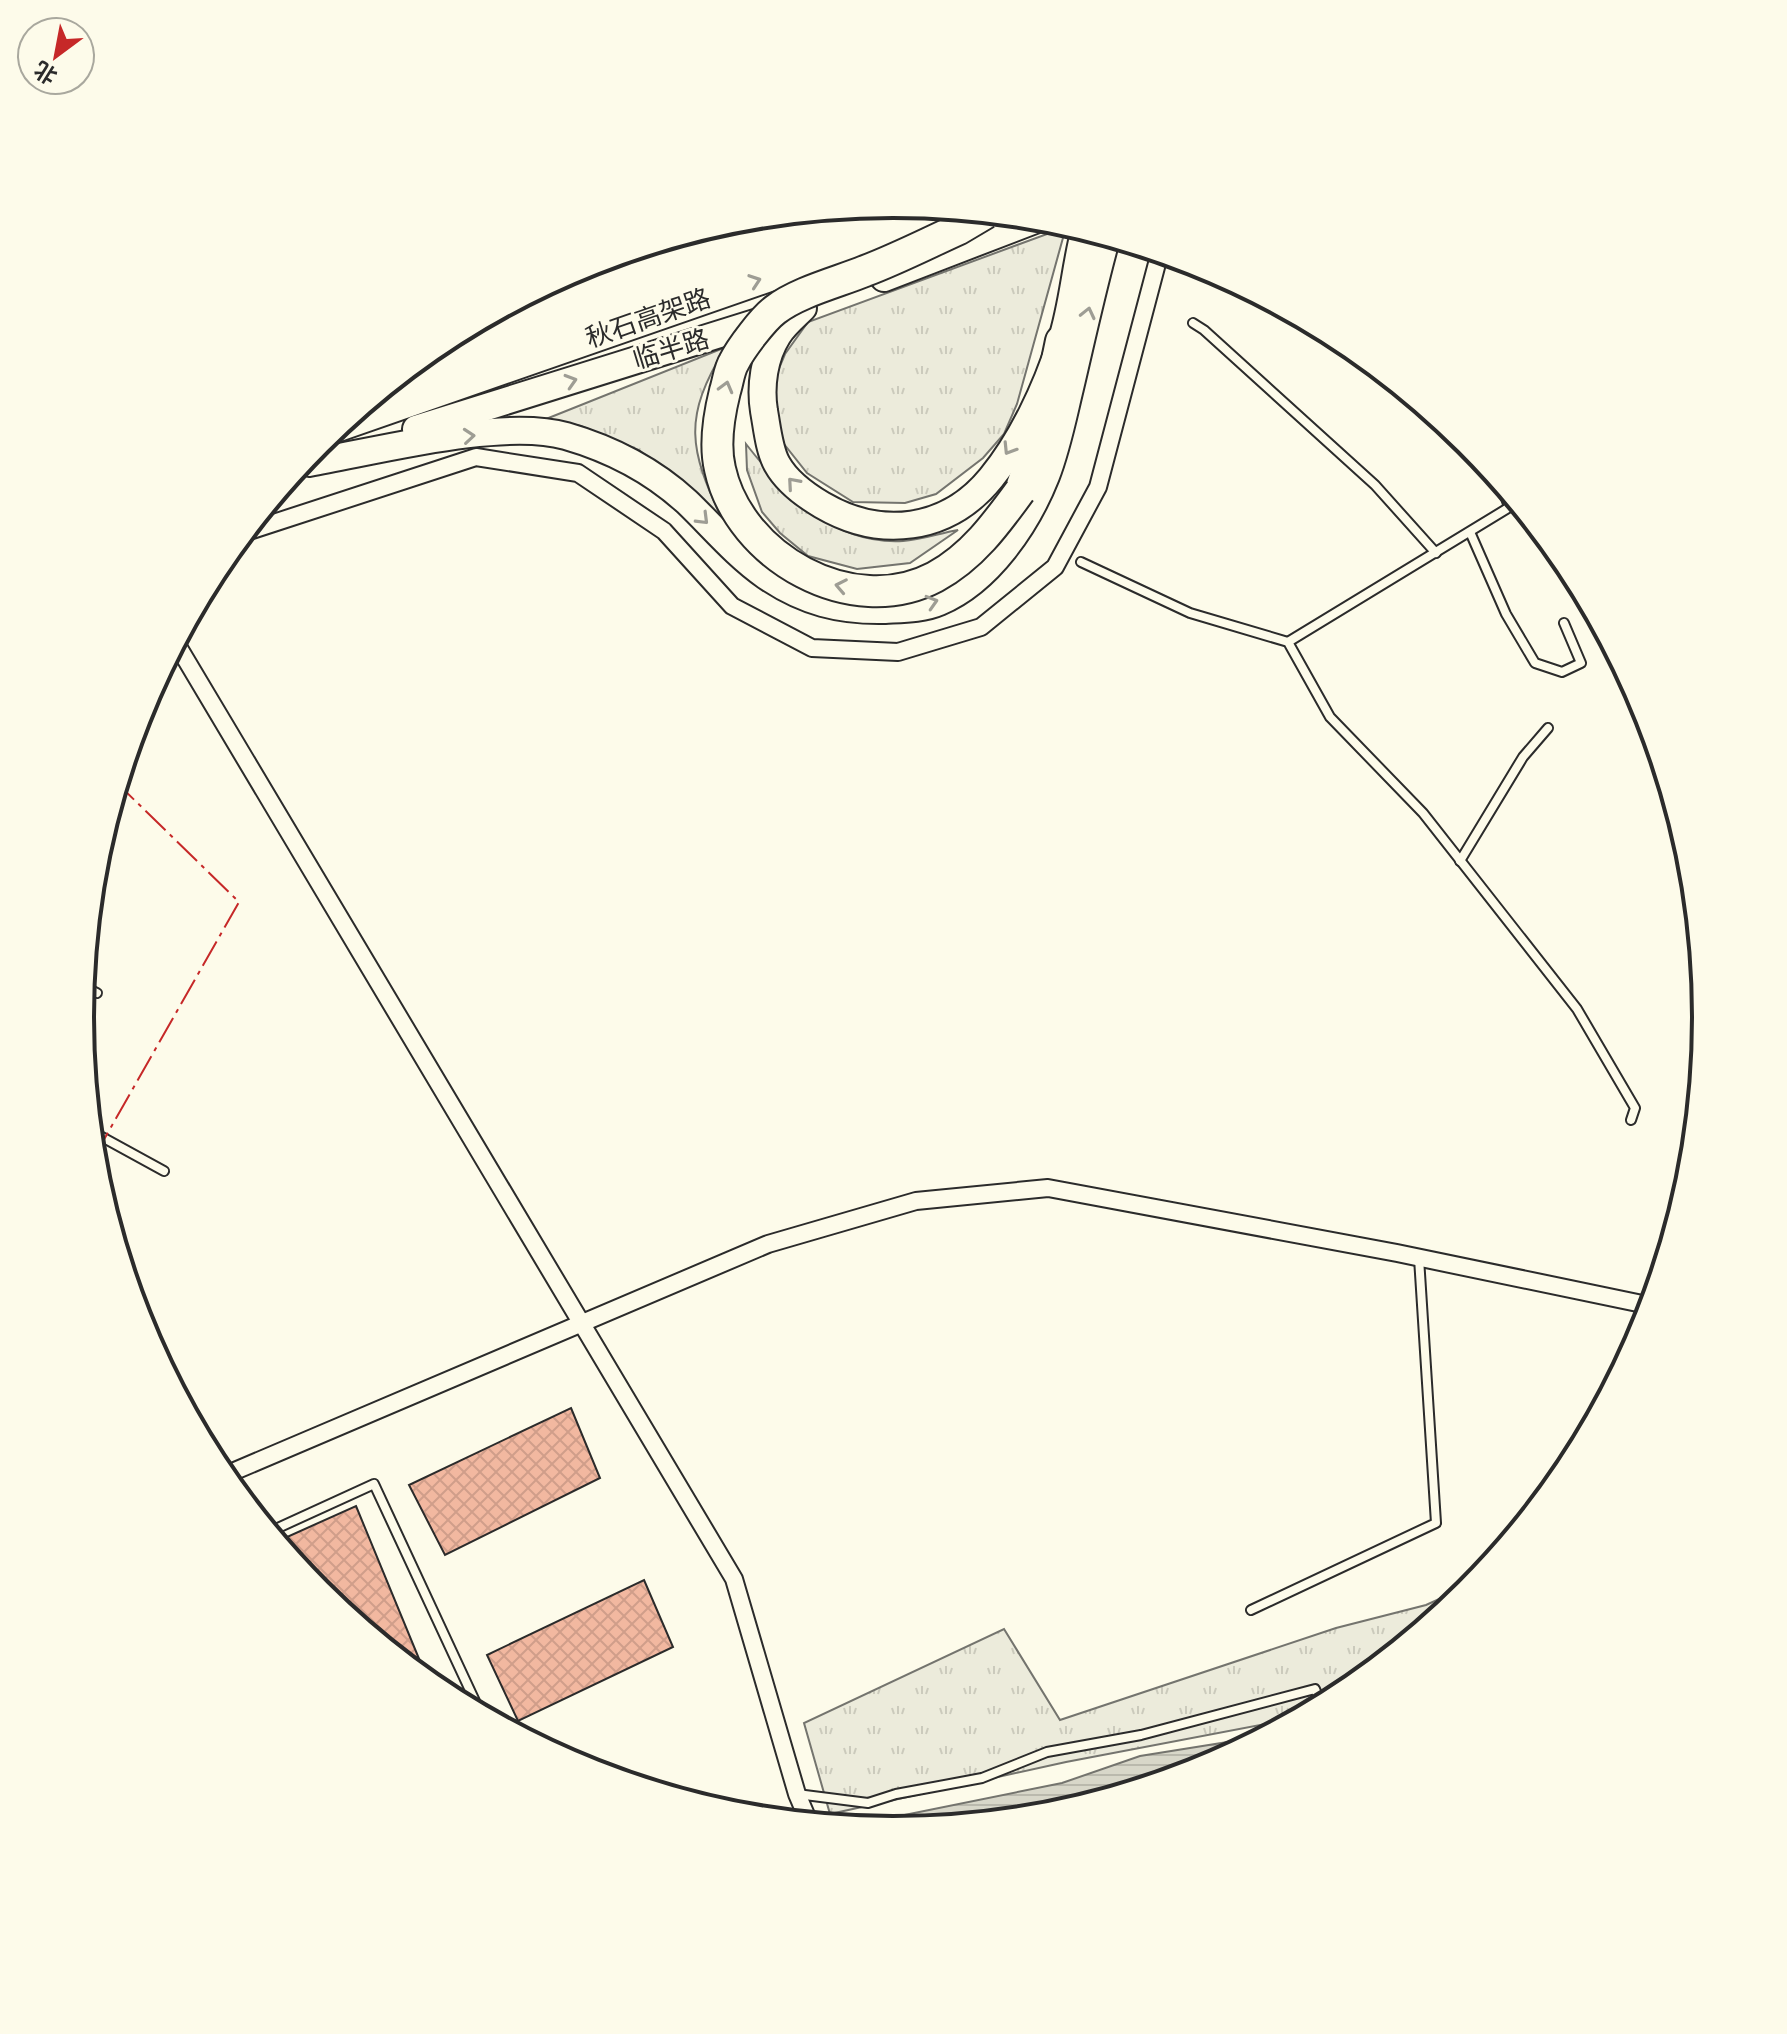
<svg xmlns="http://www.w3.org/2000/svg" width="1787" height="2034" font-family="Cabin,'Noto Sans SC',sans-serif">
<defs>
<pattern id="grass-tufts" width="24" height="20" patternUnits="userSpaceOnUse" patternTransform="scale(2)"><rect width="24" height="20" fill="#ecebdb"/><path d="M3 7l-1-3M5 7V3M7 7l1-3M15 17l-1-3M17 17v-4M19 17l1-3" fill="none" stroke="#cbcabc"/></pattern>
<pattern id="water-rules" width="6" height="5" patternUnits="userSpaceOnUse" patternTransform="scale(2)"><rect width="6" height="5" fill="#d8d7c9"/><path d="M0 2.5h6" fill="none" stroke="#bab9ad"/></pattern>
<pattern id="building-cross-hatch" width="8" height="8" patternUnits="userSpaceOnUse" patternTransform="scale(2)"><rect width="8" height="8" fill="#f2b8a0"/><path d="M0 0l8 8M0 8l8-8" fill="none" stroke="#d09e8a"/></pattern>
</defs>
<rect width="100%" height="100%" fill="#fdfbea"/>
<g fill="url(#grass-tufts)" stroke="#74746e" stroke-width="2">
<path d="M1066,227L1017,404L1004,434L983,458L936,494L905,503L853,502L807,473L784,444L775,412V378L785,354L808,322Z"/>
<path d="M726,347C682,418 689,449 723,521L639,450L581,426L546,419Z"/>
<path d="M746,444C785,494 832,545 903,541C921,540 940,533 958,530L910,563L857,569L808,556L780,533L762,512L747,470Z"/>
<path d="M1477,1582L1468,1593L1345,1694L1302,1717L1066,1762L830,1814L804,1723L1004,1629L1060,1720L1336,1628L1426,1605Z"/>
</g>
<path fill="url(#water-rules)" stroke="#74746e" stroke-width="2" d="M1265,1736L1204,1769L1052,1815L893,1830L850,1826L1062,1783L1140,1756Z"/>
<g fill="url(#building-cross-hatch)" stroke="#2b2b2b" stroke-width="2">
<path d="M571,1408L600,1478L445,1555L409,1485Z"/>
<path d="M356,1506L429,1683L318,1592L305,1576L287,1537Z"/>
<path d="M644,1580L673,1647L518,1721L487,1655Z"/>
</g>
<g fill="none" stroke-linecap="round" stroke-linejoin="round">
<g stroke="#2b2b2b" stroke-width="12">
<g id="lane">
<path d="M1193,323L1204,330L1375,485L1436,553"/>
<path d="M1500,480L1509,507"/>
<path d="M1470,532L1506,614L1535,663L1562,672L1581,663L1564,623"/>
<path d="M1081,562L1190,613L1288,642L1330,717L1423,813L1577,1009L1635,1108L1631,1120"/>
<path d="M1288,642L1518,502"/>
<path d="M1460,861L1523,757L1548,728"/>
<path d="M83,986L97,993"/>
<path d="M91,1131L164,1171"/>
<path d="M269,1532L374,1484L481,1714"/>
<path d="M1251,1610L1436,1523L1419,1258"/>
<path d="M797,1794L868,1803L896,1794L982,1778L1047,1752L1141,1735L1315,1689L1322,1706"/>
</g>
</g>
<g stroke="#2b2b2b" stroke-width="20">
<g id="street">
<path d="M243,533L476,457L578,473L664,531L732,606L812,648L898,652L981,627L1055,567L1098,487L1160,252"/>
<path d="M176,643L734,1579L797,1794L809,1822"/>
<path d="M223,1476L768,1244L916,1201L1048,1188L1397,1253L1652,1306"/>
</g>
</g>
<g stroke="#2b2b2b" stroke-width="30">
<g id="primary">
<path d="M884,278L1040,218"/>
<path d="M803,308C795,316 784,325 778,335C764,357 760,386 764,411C767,427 769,450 777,464C787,482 805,495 822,505C880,539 947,532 991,478C1022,440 1046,389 1061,342C1073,306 1075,266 1085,229"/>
<path d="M435,346L643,268L768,234"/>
<path d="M416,429L771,318"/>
<path d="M309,463C377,451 502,418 566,436C611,449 652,470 687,502C713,527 736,555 766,576C804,602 840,611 885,610C902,609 923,609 939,602C989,581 1027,524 1046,476C1057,448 1063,417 1070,388C1082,337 1093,286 1107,236"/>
</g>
</g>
<g stroke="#2b2b2b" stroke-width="34">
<g id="highway">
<path d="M402,373L894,204"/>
<path d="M338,426L959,210"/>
<path d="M1020,491L1044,423L1061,341"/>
</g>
</g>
<use href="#lane" stroke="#fdfbea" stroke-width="8"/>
<use href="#street" stroke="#fdfbea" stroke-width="16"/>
<use href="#primary" stroke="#fdfbea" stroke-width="26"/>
<use href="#highway" stroke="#fdfbea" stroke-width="30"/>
<g stroke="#2b2b2b" stroke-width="34" stroke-linecap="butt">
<path id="highway-bridge" d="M986,213L959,229C928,243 897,259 865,271C838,282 798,292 775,310C763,319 741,348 734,362C729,370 728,382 725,391C719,415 714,444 720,469C739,557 852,621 935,577C972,557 996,524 1020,491"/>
</g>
<use href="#highway-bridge" stroke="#fdfbea" stroke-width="30"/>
<path stroke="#c62828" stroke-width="2" stroke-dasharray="28 6 4 6" stroke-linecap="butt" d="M94,1157L239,902L118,784"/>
</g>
<defs><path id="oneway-chevron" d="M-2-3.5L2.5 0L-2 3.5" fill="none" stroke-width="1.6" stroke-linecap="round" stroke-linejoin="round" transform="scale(2)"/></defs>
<g stroke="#9e9d94">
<use href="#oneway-chevron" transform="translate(755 281) rotate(-19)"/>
<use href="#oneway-chevron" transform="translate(1088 313) rotate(-77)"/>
<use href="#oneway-chevron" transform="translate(571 381) rotate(-17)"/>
<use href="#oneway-chevron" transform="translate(726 387) rotate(-75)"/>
<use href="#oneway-chevron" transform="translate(469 436) rotate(-5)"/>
<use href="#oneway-chevron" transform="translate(1009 449) rotate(122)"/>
<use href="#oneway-chevron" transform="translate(793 483) rotate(-131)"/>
<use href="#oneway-chevron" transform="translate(703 519) rotate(45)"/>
<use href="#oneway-chevron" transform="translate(841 586) rotate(-169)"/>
<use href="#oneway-chevron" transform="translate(932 602) rotate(-17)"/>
</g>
<g text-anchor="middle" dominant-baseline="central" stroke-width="6" stroke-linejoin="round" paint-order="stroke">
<g font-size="26" fill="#2b2b2b" stroke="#fdfbea">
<text transform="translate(648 318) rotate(-19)">秋石高架路</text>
<text transform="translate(671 349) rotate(-17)">临半路</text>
</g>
</g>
<path d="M0 0H1787V2034H0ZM94 1017a799 799 0 1 1 1598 0a799 799 0 1 1-1598 0Z" fill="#fdfbea" fill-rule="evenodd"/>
<path fill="none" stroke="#2b2b2b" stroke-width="4" d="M94 1017a799 799 0 1 1 1598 0a799 799 0 1 1-1598 0Z"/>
<g transform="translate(56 56) rotate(212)"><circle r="38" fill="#fdfbea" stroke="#a9a89e" stroke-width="2"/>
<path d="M0-6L14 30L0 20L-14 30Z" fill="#c62828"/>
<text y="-12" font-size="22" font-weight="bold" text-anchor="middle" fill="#2b2b2b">北</text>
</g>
</svg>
